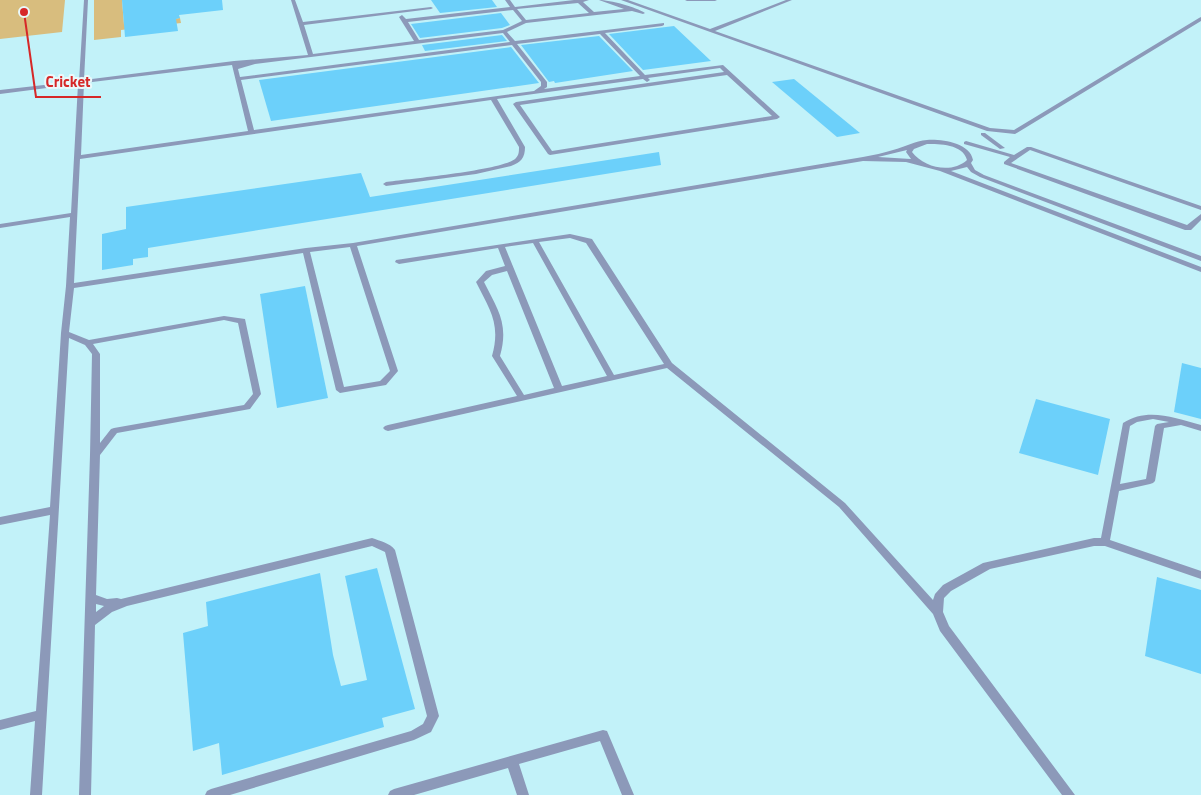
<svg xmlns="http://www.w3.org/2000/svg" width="1201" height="795" font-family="'Titillium Web',sans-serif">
<rect width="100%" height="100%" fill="#c2f2f9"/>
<g fill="#d8bd7e">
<path d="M0,0H65L62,32L0,39Z"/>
<path d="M94,0H122L124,25L180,18L181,23L121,30V37L94,40Z"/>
</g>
<g fill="#6cd0fa">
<path d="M122,0H222L223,10L179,15L180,18L176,19L178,31L125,37Z"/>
<path d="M431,0H492L497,7L440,13Z"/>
<path d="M501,13L510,25L502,28L420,38L411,24Z"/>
<path d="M674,26L711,61L643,70L609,34Z"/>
<path d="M502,35L507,41L425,51L422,45Z"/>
<path d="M599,36L633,71L555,83L554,81L549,82L521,45Z"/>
<path d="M511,47L539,83L271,121L259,80Z"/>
<path d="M794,79L860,133L837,137L772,82Z"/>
<path d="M659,152L661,165L148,248V257L133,259V265L102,270V234L126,229V207L361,173L370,197Z"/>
<path d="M305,286L328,398L277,408L260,294Z"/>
<path d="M1182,363L1201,368V419L1174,412Z"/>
<path d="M1036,399L1110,419L1098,475L1019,453Z"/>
<path d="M377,568L415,709L382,718L384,727L222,775L219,743L193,751L183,633L208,626L206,602L320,573L333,655L341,686L367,680L345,576Z"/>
<path d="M1157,577L1201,590V674L1145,656Z"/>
</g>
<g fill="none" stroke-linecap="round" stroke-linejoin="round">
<g fill="#8c99b9" fill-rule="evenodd">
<path d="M84,0H88L84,80L234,61L308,55L291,0H295L303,22L431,7L433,8L431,9L304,25L313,54L414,41L399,17L402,15L406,19L510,7L505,0H510L515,7L574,0H589L583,2L594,12L624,9L599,0C610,0 636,7 645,13L643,14L632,11L526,23L507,32L515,41L664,23V25L662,26L605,33L645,75L723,65L780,117L777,119L550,155L548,154L513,104L516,102L724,72L720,68L648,78L650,80L647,82L643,79L497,99L525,147C525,158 521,162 511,166L476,174L386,186L383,184L386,182C407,179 506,170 516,158C519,155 519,151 519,147L491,100L80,159L74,283L306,248L353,243L863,157C873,155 884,153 893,150C905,147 915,141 927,140C942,139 970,143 973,160L971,163L975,170L984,175L1201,256V261L980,177L971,172L967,167L951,171L1201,267V272L940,171L906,162L863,161L357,246L398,371L386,385L340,393L336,390L303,253L74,288L69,332L89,340L224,316L245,319L261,394L250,409L117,433L100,455L96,595L107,599L117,598L121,599L372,538C380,541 390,543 395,550L439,716L431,732L414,740L230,795H205L207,791L211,789L411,731L423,724L427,716L385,552L372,546L127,606L112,612L95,625L91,795H79L90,455L92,354L85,345L69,338L42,795H30L35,721L0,730V720L36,711L50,515L0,525V517L50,507L61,333L66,286L70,217L0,228V224L71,213L78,84L0,94V90L79,81ZM578,3L589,13L526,20L517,9ZM513,10L522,21L503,30L419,40L408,22ZM503,33L510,42L240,77L238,69L255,64ZM600,34L640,76L544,89L547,87V82L517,44ZM512,45L541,82V86L534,91L254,130L241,80ZM232,65L248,131L81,155L84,83ZM727,75L772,116L552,151L520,105ZM927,144C939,144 963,144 967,160C952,174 924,168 912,152L914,149ZM907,150L906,152L911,159L878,157ZM350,247L390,371L380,381L344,387L310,252ZM224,320L238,323L253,394L244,405L114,428L111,429L100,443V354L93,344ZM96,604L104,606L96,612Z"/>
<path d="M621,0H628L710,29L786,0H792L715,31L990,128L1014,130L1199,18L1201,17V21L1015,134L987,131Z"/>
<path d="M685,0H717L715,1H687Z"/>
<path d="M981,133H985L1005,148L1000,149L981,135Z"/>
<path d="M966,141L1014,155L1027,147H1031L1201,206V210L1030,150L1011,163L1187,225L1201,214V220L1191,230H1185L1004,164V162L1010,157L964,144V142Z"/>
<path d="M570,234L592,239L672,363L845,503L933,600L935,594L943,585L983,563L1094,538H1101L1123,423C1148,407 1174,418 1201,425V431L1181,425L1164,428L1155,481L1153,483L1150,484L1119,491L1110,540L1201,571V579L1105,546H1094L990,569L951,591L944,598L943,612L949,626L1075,795H1062L940,631L933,614L839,507L667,368L388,431L385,430L383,428L385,426L388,425L517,396L492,356C501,324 490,310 476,282L486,271L505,266L498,248L399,264L395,262L396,260ZM570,238L586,243L664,364L614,375L539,242ZM533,243L607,376L562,386L505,247ZM507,271L554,388L524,395L500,356C509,324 498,310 484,282L492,275ZM1153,419L1169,422L1157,424L1155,426L1146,479L1120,484L1130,426L1137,422Z"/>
<path d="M603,730L607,731L634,795H622L600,741L519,764L529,795H517L508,768L414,795H388L390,791L394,789Z"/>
</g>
</g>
<path fill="none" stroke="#d62828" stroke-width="2" d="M24 12L36 97H101"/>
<circle fill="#d62828" stroke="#e9f9fb" stroke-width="2" cx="24" cy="12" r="5"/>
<g font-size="15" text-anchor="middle" font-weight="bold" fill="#d62828" stroke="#e9f9fb" stroke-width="4" stroke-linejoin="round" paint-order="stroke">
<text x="68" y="87">Cricket</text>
</g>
</svg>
